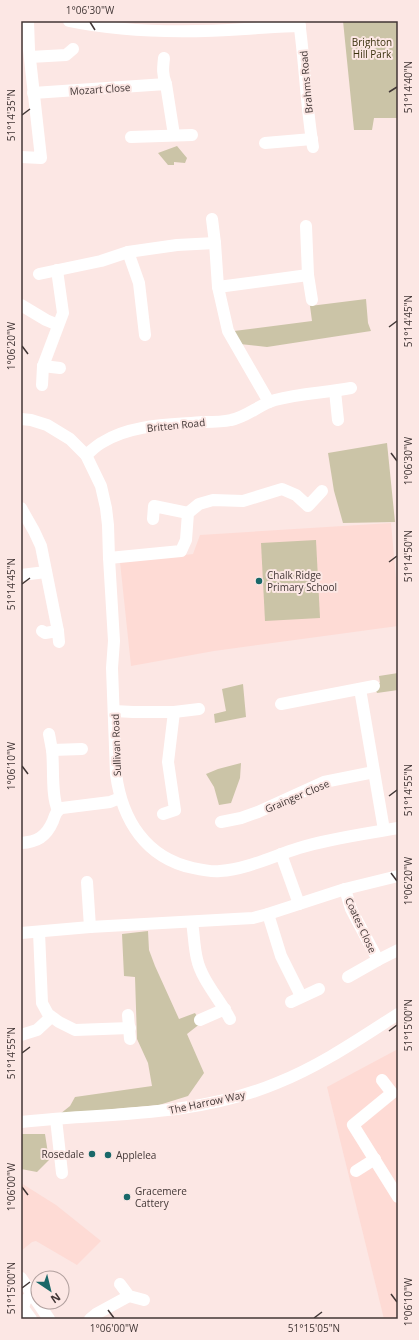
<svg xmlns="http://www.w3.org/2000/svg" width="419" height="1340" font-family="'Open Sans',sans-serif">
<rect width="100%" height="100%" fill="#fce7e4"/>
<g fill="#fedbd5">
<path d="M391,523L398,600V626L214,651L131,666L120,562L193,554L200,535Z"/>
<path d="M398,1049V1319H384L327,1087Z"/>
<path d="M21,1183L56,1205L101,1241L77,1265L36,1241L32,1242L21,1251Z"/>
</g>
<g fill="#cbc4a7">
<path d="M343,21H398V118H374L372,130H354Z"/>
<path d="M177,146L187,158L185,163L174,162V165H168L158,153Z"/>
<path d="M366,299L368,323L371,331L267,347L240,344L234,331L312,321L310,306Z"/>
<path d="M387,443L395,522L343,523L334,491L328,453Z"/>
<path d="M316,540L320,618L265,621L261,543Z"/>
<path d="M398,673V690L377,693L374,686L380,683L379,676Z"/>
<path d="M243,684L246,717L215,723L214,714L226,711L222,689Z"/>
<path d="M241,763L240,778L231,803L219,805L214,787L206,774L218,769Z"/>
<path d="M148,931L149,950L155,966L179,1019L195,1013L201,1023L187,1034L204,1073L188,1096L159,1105L60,1114L70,1106L75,1097L152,1086L148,1063L137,1039L135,977L124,976L122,934Z"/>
<path d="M21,1134H45L49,1160L37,1172L21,1169Z"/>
</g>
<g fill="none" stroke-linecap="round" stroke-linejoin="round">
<g stroke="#fff" stroke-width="12">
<path d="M69,21C126,33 186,33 245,29C263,28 282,26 300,26"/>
<path d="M299,21C305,63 306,106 313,147"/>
<path d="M30,57L66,55L73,49"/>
<path d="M164,58C163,67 162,75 166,84"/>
<path d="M33,93L166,84L174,135"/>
<path d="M131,137L192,135"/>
<path d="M265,143L312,139"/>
<path d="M21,157L41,158L29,50L28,21"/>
<path d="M212,219L215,243L218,287L228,331L269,402"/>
<path d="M128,252L139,283L145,335"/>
<path d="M39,274L101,261L128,252L177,245L215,243"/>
<path d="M308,275L312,300"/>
<path d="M218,287L308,275L306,226"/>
<path d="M21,305L46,320L58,325"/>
<path d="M43,366L60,368"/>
<path d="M42,385L43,366L63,313L57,270"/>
<path d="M335,391L338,420"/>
<path d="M21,419L31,420L47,425L70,439L86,455L101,486L106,508L108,525L109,558L114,641L112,668L116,774C122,820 146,858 193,868C202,870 212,872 220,871C248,869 273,856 299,848C332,838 365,834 398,828"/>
<path d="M86,455C91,451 97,445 103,442C132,424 170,425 204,422C213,422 222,422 231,420C247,417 260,404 275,400C300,393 325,393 351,388"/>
<path d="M21,508L34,531L41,546L58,631L59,642"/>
<path d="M153,519L154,506L188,513"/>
<path d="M109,558L181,551L186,540L188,513L199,504L213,500L243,501L282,489L296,495L308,506L322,491"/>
<path d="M21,575L46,572"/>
<path d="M42,631L45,633L58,631"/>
<path d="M360,689L384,830"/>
<path d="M281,704L374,686"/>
<path d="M114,711L133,712H174L168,762L175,810L163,814"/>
<path d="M174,712L199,709"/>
<path d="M49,734C50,739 51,745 52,750C54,765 51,797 58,810"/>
<path d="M52,750L82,749"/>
<path d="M221,822L241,818L258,812L324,782L374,772"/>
<path d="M21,843C37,842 46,837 53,821C55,815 56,811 62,808L110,802L120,798"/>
<path d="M281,854L299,904"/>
<path d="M87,882L90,927"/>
<path d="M345,889L351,909L378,960"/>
<path d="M268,914L281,956L301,996"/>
<path d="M192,922C194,934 194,947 197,959C201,979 221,1001 230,1019"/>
<path d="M39,932L42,1003L48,1014L59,1022L75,1030L130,1028"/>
<path d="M21,933L90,927L253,918L268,914L345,889L398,876"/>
<path d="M348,977L378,960L398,950"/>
<path d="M291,1002L319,989"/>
<path d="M128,1015L130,1039"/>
<path d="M200,1020L225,1009"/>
<path d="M21,1035L37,1030L51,1017"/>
<path d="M382,1080L392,1093L353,1125L398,1197"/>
<path d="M56,1119L62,1173"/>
<path d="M21,1122C41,1120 61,1118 81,1117C148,1113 215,1109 277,1083C320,1066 359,1039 398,1014"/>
<path d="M356,1171L375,1159"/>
<path d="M21,1278L49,1319"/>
<path d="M120,1284L129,1296L144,1300"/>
<path d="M31,1319L23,1308L25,1301L32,1294"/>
<path d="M90,1319L96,1314L129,1296"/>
</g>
</g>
<path fill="none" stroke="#413635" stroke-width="1.5" d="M90,22L95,30M389,92L397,87M22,115L30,109M389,327L397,321M22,346L28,354M391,453L397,461M389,562L397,556M22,584L30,578M22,766L28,774M389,796L397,790M391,873L397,881M389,1031L397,1025M22,1053L30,1047M22,1187L28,1195M22,1288L30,1282M391,1294L397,1302M108,1310L114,1318M314,1318L322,1312"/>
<g fill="#1a6869" stroke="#fce7e4" stroke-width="1.5">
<circle cx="259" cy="581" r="4"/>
<circle cx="92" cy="1154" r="4"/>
<circle cx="108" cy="1155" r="4"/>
<circle cx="127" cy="1197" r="4"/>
</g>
<g text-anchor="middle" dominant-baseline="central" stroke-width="4" stroke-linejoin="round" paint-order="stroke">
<g font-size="10" fill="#3b320f" stroke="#fce7e4">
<text x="372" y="42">Brighton<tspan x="372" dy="12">Hill Park</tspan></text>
</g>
<g font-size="10" fill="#413635" stroke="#fce7e4">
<text transform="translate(306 82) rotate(-95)">Brahms Road</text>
<text transform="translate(100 89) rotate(-4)">Mozart Close</text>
<text transform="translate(176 425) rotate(-6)">Britten Road</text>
<text transform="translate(116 745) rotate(-92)">Sullivan Road</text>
<text transform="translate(297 796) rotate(-23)">Grainger Close</text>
<text transform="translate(361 925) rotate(65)">Coates Close</text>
<text transform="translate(207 1102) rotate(-12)">The Harrow Way</text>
</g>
<g font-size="10" fill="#413635" stroke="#fce7e4" text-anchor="start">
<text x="267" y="575">Chalk Ridge<tspan x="267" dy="12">Primary School</tspan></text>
<text x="84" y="1154" text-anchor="end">Rosedale</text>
<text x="116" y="1155">Applelea</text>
<text x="135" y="1191">Gracemere<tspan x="135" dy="12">Cattery</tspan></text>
</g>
</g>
<rect width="419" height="1340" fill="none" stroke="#fce7e4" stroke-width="44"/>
<g transform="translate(50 1290) rotate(145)"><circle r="19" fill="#fce7e4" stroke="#b1a09e"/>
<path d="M0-3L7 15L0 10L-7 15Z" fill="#1a6869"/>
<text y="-6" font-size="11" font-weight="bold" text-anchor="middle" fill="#413635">N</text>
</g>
<rect x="22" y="22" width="375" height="1296" fill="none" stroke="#413635" stroke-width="1.5"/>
<g font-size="10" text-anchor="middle" fill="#413635">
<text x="90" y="14">1°06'30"W</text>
<text transform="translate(408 87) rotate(-90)" y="4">51°14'40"N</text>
<text transform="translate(11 115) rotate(-90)" y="4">51°14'35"N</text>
<text transform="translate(408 321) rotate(-90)" y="4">51°14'45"N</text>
<text transform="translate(11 346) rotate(-90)" y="4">1°06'20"W</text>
<text transform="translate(408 461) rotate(-90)" y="4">1°06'30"W</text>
<text transform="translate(408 556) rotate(-90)" y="4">51°14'50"N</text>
<text transform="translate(11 584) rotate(-90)" y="4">51°14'45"N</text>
<text transform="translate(11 766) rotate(-90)" y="4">1°06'10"W</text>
<text transform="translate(408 790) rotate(-90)" y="4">51°14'55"N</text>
<text transform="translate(408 881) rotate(-90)" y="4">1°06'20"W</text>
<text transform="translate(408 1025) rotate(-90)" y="4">51°15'00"N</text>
<text transform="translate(11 1053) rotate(-90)" y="4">51°14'55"N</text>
<text transform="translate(11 1187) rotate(-90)" y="4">1°06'00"W</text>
<text transform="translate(11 1288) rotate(-90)" y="4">51°15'00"N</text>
<text transform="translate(408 1302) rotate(-90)" y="4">1°06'10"W</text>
<text x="114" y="1332">1°06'00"W</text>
<text x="314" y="1332">51°15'05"N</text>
</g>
</svg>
